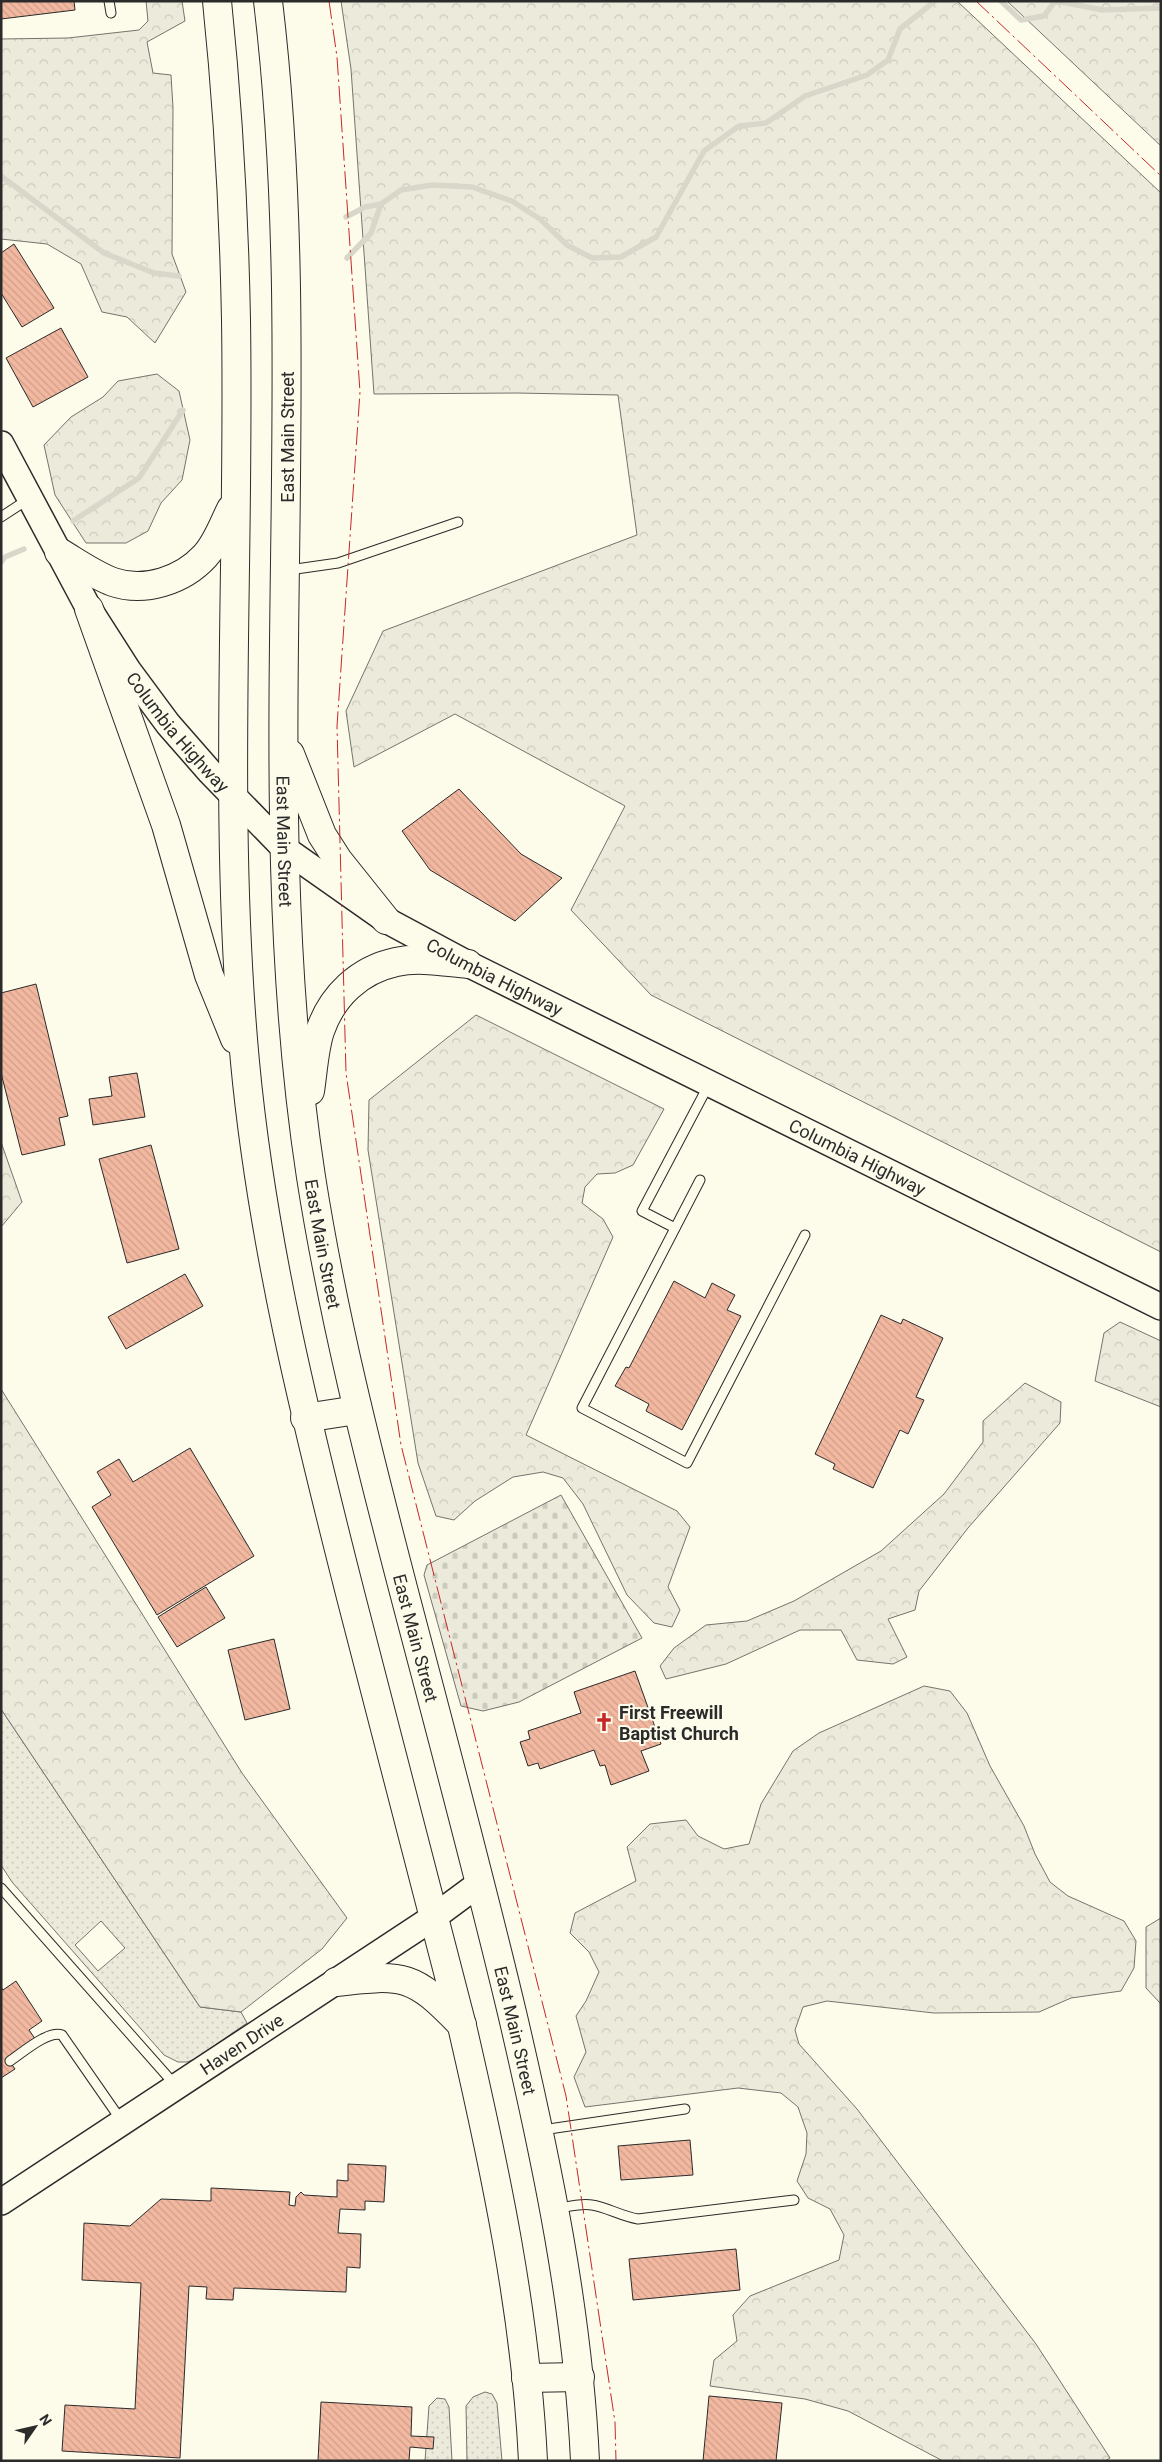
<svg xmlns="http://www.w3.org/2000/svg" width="1162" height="2462" font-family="Roboto,sans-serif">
<defs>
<pattern id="grass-dots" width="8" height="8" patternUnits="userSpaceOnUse" patternTransform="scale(1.25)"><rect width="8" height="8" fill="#ecebdb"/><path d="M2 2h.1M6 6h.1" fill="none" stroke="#cbcabc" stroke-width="1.8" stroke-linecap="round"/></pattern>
<pattern id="forest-crowns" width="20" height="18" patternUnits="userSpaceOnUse" patternTransform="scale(1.25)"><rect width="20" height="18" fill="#ecebdb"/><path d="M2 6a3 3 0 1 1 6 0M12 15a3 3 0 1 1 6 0" fill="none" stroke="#cbcabc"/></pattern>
<pattern id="cemetery-stones" width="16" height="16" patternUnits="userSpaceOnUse" patternTransform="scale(1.25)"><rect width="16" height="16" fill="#ecebdb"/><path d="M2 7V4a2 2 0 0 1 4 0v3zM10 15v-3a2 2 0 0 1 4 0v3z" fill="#cbcabc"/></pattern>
<pattern id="building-back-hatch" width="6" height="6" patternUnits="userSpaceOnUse" patternTransform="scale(1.25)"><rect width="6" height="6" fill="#f2b8a0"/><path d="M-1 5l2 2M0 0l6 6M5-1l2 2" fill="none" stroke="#d09e8a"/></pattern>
</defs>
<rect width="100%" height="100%" fill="#fdfbea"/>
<g fill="url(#grass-dots)" stroke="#74746e" fill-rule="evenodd">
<path d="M1,1709L200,2007L241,2012L247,2023L195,2059L187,2062H178L164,2055L12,1882L1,1865ZM101,1921L125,1948L98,1971L75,1945Z"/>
<path d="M485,2392L492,2394L497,2403L502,2461H467L466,2406L473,2397Z"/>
<path d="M437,2398L445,2399L449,2407L452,2461H425L429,2406Z"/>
</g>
<g fill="url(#forest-crowns)" stroke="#74746e">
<path d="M146,1H182L185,21L147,42L153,73L171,75L173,108L172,254L186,292L155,343L127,317L102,312L81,264L47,244L1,239V39L68,38L139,30L148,21Z"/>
<path d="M341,1H957L1161,193V1252L651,995L571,910L625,806L455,714L354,767L346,711L383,631L637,535L618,395L517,393L374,394L351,69Z"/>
<path d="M1007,1H1161V146Z"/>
<path d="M157,374L179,391L190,440L182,480L161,503L148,531L126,543H86L55,495L44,445L71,417L103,397L118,381Z"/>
<path d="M476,1015L664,1109L633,1165L615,1173L597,1174L585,1187L582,1203L603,1219L613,1237L526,1435L677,1511L690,1527L668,1587L680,1610L672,1627L654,1623L627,1595L583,1504L563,1478L543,1472L513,1477L475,1501L454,1520L436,1516L418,1463L368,1150L369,1100Z"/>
<path d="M1,1142L22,1202L1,1227Z"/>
<path d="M1120,1322L1161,1341V1407L1095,1381L1104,1333Z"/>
<path d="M1025,1383L1061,1402L1060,1423L968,1528L919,1591L915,1610L888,1619L907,1657L893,1664L857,1660L841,1630H800L726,1664L666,1679L660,1666L674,1648L706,1625L747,1621L794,1601L881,1551L944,1494L983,1442V1421Z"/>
<path d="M1,1389L242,1773L347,1918L322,1949L241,2012L200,2007L1,1709Z"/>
<path d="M924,1686L950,1691L967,1713L990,1766L1024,1826L1035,1854L1050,1882L1068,1896L1124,1921L1136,1941L1134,1968L1121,1991L1071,1998L1039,2012L934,2013L827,2001L803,2007L795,2030L799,2044L857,2109L1036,2344L1110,2458L1105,2461H943L848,2411L805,2399L710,2386L714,2360L737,2341L733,2315L750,2296L839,2260L844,2235L830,2209L808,2198L797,2181L806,2154L807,2133L798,2107L781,2093L738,2088L585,2107L574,2077L586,2052L576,2016L586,2001L599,1972L589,1952L570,1933L575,1913L636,1881L627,1847L650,1824L686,1820L698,1836L724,1849L749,1844L761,1804L793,1751L819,1733Z"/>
<path d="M1161,1918V2004L1146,1988V1927Z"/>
</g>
<path fill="url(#cemetery-stones)" stroke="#74746e" d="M561,1495L642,1638L519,1702L483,1711L461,1706L424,1575L427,1565Z"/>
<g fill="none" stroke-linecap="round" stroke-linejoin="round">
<g stroke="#d8d7c9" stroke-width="5.5">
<path d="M1001,1L1021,20L1044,16L1055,1"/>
<path d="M1056,1L1103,10L1161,8"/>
<path d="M1,176L104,253L154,273L179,276"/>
<path d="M346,217L365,207L381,204"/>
<path d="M347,258L371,233L381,204L401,190L432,185L472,187L512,201L540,219L567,245L592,258L621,257L656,237L704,151L739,126L766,123L805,96L867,75L888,60L900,29L935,1"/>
<path d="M73,521L139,478L183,410"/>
<path d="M1,562L5,557L24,549"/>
</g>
</g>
<g fill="url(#building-back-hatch)" stroke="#2b2b2b">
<path d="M1,1H74L75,10L1,19Z"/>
<path d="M14,244L54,308L22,327L1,293V253Z"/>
<path d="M61,328L88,377L33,407L6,358Z"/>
<path d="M459,789L521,854L562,878L515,921L430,870L402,831Z"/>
<path d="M36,984L68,1116L59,1118L65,1145L22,1155L1,1073V993Z"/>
<path d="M137,1073L145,1117L93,1125L89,1099L112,1096L109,1077Z"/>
<path d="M151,1145L179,1249L127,1263L99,1159Z"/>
<path d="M185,1274L203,1306L126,1349L108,1317Z"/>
<path d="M674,1281L705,1298L712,1283L735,1295L727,1310L741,1316L682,1430L646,1411L649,1404L615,1386L626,1367L629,1368Z"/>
<path d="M881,1315L901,1324L903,1319L943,1338L916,1397L924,1400L908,1434L900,1430L873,1488L833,1469L835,1464L815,1454Z"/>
<path d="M190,1448L254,1556L157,1615L92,1507L111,1495L97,1472L119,1459L133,1482Z"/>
<path d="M206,1587L225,1618L177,1647L158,1617Z"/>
<path d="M274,1639L290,1709L245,1720L228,1650Z"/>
<path d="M635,1671L661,1744L641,1751L649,1771L611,1785L605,1765L600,1766L594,1750L540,1769L538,1763L528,1766L520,1742L530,1739L528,1731L581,1713L574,1692Z"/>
<path d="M16,1981L42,2021L29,2030L36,2040L8,2059L15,2069L1,2078V1987L3,1990Z"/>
<path d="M690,2140L693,2175L621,2180L618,2146Z"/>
<path d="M348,2164L386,2166L384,2202L365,2201V2210L340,2209L338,2233L361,2234L360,2268L347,2267L346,2292L234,2288L233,2300L206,2299L207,2287L189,2286L180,2458L62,2451L65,2405L135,2409L141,2283L82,2280L84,2223L130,2226L161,2199L211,2201V2188L290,2192L289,2205L295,2206L296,2197L301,2192L304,2195L337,2197V2180L348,2181Z"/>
<path d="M736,2249L740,2290L633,2300L629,2259Z"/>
<path d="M709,2396L782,2403L776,2461H703Z"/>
<path d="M321,2402L412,2407L411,2436L434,2437L433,2449L410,2447L409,2461H318Z"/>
</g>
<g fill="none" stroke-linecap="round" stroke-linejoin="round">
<g stroke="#2b2b2b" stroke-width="11">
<g id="lane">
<path d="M109,1L111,13"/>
<path d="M1,517L27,500"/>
<path d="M289,570L338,563L458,522"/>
<path d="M700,1180L582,1408L687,1463L805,1235"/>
<path d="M675,1228L642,1211L708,1086"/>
<path d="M1,1888L176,2086"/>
<path d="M10,2061C22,2053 48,2030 62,2035L121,2120"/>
<path d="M542,2130L685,2109"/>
<path d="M556,2209C567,2207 580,2203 592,2205C606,2207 621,2216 638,2219L794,2200"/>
</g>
</g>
<g stroke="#2b2b2b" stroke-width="28">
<g id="secondary">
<path id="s1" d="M1,444L89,609L128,670L168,724L210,772L285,849L386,920L468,964L1161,1307"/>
<path id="s2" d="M1,2202L434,1917L480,1883"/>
</g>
</g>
<g stroke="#2b2b2b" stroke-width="30">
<g id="primary">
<path d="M217,1C228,107 234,213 236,320C240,568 222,815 245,1062C262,1244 306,1420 351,1597C388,1740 425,1883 462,2026C495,2169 526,2314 533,2461"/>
<path id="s3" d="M268,1C315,392 251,787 311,1177C333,1317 368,1454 404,1592C441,1733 479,1874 513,2017C547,2163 578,2310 585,2461"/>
<path d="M59,552C76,562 94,575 113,582C145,593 183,580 205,556C217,543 223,525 231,509"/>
<path d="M89,609L166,825L209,975L235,1039"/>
<path d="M290,754L322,835L338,860L386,920"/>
<path d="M310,1091C313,1072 314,1049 320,1031C332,996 359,970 396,962C419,957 445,962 468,964"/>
<path d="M305,1418L357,1410"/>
<path d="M336,1982C405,1974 413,1974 462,2025"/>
<path d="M526,2378L580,2377"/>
</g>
</g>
<use href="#lane" stroke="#fdfbea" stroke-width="9"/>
<use href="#secondary" stroke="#fdfbea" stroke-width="25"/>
<use href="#primary" stroke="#fdfbea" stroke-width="28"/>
<g stroke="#c62828" stroke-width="1" stroke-dasharray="18 4 2.5 4" stroke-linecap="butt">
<path d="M329,1L337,57L360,392L337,726L346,1073L401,1445L566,2096L615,2422L616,2461"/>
<path d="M976,1L1161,176"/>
</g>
</g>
<defs>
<g id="church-bare" transform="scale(1.5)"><path d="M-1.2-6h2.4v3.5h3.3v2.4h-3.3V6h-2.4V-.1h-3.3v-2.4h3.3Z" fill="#c62828" stroke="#fdfbea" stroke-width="2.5" paint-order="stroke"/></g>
</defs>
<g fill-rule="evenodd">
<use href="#church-bare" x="604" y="1722"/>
</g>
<g text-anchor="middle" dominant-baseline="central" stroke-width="4" stroke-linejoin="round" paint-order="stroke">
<g font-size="18" fill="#2b2b2b" stroke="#fdfbea">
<text transform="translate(287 437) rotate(-90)">East Main Street</text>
<text stroke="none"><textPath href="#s1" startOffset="339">Columbia Highway</textPath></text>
<text stroke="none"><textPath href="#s3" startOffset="841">East Main Street</textPath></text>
<text stroke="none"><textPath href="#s1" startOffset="744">Columbia Highway</textPath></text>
<text stroke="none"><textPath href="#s1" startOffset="1149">Columbia Highway</textPath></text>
<text stroke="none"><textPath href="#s3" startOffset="1246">East Main Street</textPath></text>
<text stroke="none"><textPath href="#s3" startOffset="1651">East Main Street</textPath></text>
<text stroke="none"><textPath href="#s3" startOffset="2056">East Main Street</textPath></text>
<text stroke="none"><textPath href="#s2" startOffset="288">Haven Drive</textPath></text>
</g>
<g font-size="18" font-weight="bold" fill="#2b2b2b" stroke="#fdfbea" text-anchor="start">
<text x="619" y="1712">First Freewill<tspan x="619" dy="21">Baptist Church</tspan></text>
</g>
</g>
<rect width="1162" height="2462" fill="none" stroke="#2b2b2b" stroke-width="5"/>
<g transform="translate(35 2427) rotate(56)" stroke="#fdfbea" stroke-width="4" paint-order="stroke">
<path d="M0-4L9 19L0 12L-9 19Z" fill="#2b2b2b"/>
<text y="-8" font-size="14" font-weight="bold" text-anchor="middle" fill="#2b2b2b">N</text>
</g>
</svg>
